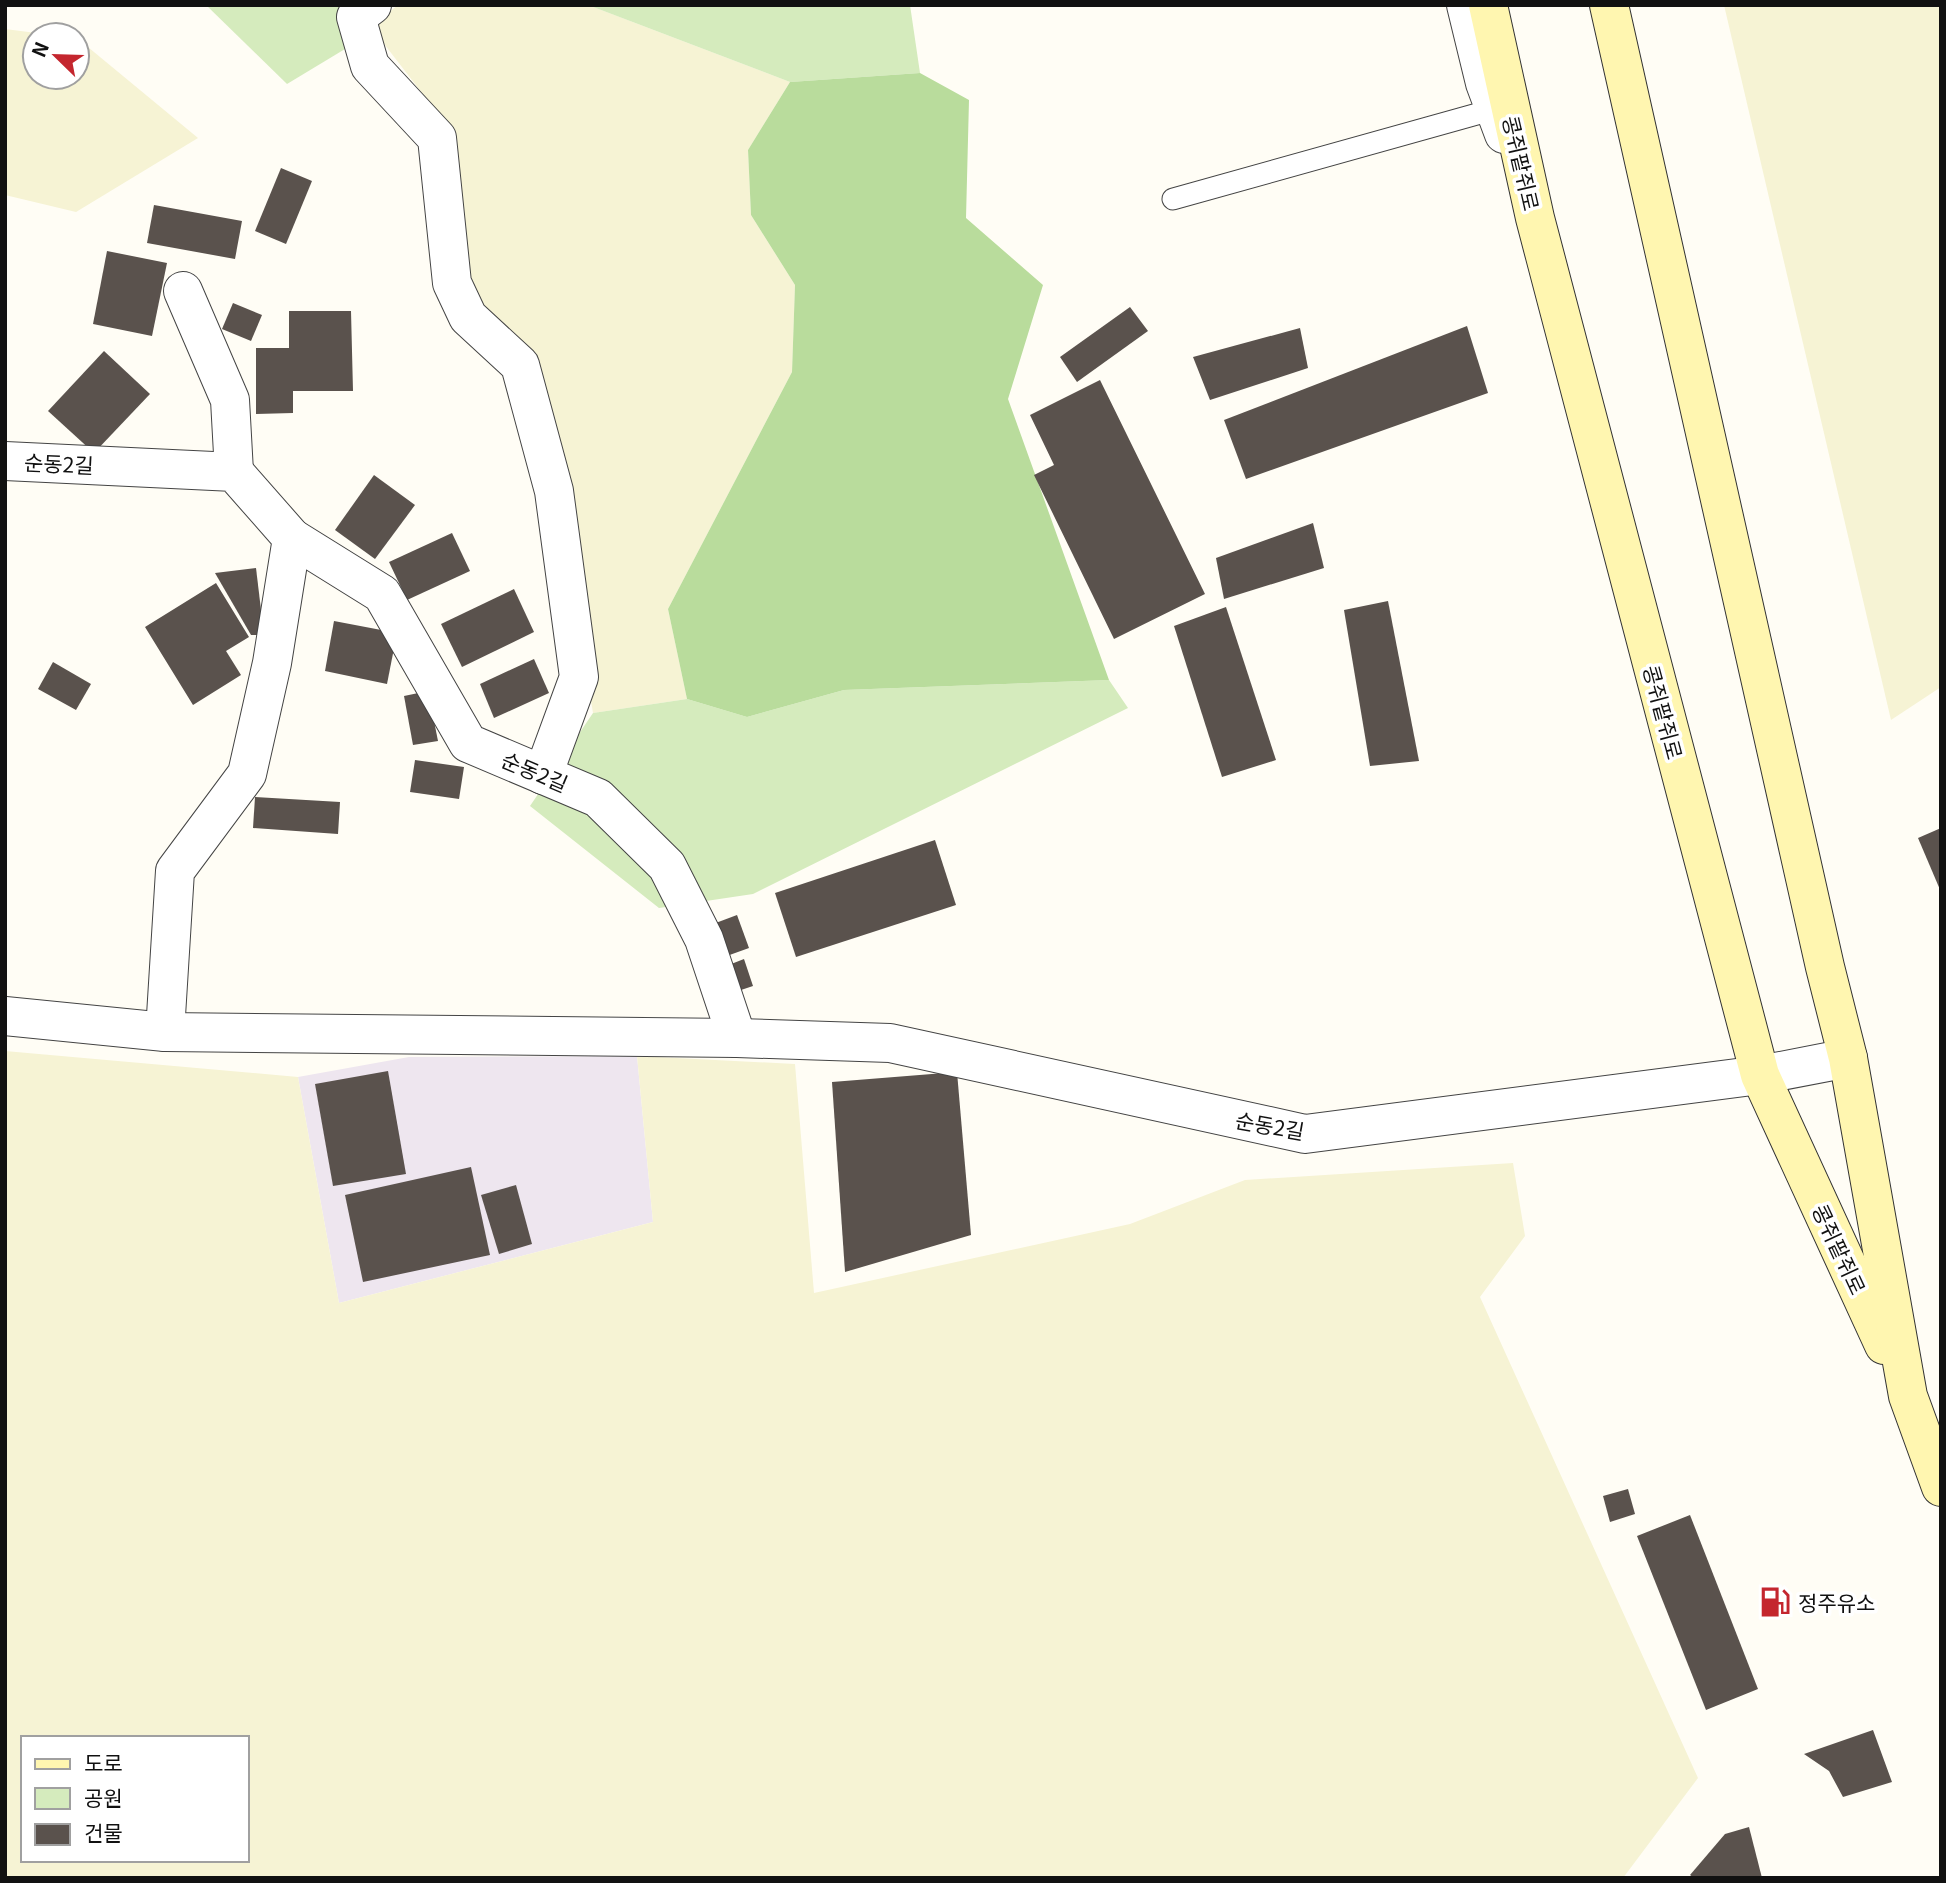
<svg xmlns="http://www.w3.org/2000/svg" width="1946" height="1883" font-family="Georgia,'Noto Sans KR',serif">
<rect width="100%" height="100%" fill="#fffdf5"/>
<path fill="#eee6ef" d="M637,1056L653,1222L339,1303L298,1077L409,1057Z"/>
<g fill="#f6f3d4" fill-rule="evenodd">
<path d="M398,5H588L790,82L748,150L751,215L795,285L792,372L668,609L687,699L593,713L533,354L470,295L456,137L371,27Z"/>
<path d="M1724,5H1941V687L1891,720Z"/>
<path d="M5,29L52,35H35V77H77V38L198,138L76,212L5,195Z"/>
<path d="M5,1051L298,1077L339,1303L653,1222L637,1056L795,1064L814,1293L1130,1224L1245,1180L1513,1163L1525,1236L1480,1297L1698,1778L1623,1878H5ZM23,1738H247V1860H23Z"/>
</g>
<g fill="#d5ebbd">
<path d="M206,5H341L350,46L287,84Z"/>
<path d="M588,5H910L920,73L790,82Z"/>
<path d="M1109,680L1128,708L753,894L659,908L530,806L593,713L687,699L747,717L844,690Z"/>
</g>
<path fill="#b9dc9c" d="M920,73L969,100L966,218L1043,285L1008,399L1109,680L844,690L747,717L687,699L668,609L792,372L795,285L751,215L748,150L790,82Z"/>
<g fill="#5a524d">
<path d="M281,168L312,181L286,244L255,231Z"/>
<path d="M154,205L242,221L235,259L147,243Z"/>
<path d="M107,251L167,263L152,336L93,324Z"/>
<path d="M233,303L262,315L251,341L222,329Z"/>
<path d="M1130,307L1148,331L1077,382L1060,357Z"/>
<path d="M289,311H351L353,391H293V413L256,414V348H289Z"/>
<path d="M1467,326L1488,393L1246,479L1224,420Z"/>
<path d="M1300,328L1308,368L1210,400L1193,357Z"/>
<path d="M104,351L150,394L94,453L48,411Z"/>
<path d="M1100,380L1205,594L1114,639L1034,475L1054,465L1030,415Z"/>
<path d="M374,475L415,505L375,559L335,530Z"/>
<path d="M1313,523L1324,568L1224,599L1216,558Z"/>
<path d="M452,533L470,571L407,600L389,562Z"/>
<path d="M256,568L264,635H251L215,573Z"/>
<path d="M216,583L249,637L226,651L241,675L193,705L145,627Z"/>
<path d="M514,589L534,632L462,667L441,624Z"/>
<path d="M1388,601L1419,761L1370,766L1344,610Z"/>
<path d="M1226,607L1276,760L1222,777L1174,626Z"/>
<path d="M334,621L397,633L387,684L325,671Z"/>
<path d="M534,659L549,693L494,718L480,684Z"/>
<path d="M53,662L91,684L76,710L38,689Z"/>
<path d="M428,691L438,741L413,745L404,696Z"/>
<path d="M415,760L464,767L459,799L410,792Z"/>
<path d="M255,797L340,802L338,834L253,828Z"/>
<path d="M1941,828V892L1918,838Z"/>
<path d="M935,840L956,905L796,957L775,893Z"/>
<path d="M737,915L749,948L724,957L713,924Z"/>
<path d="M744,959L753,986L735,992L726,966Z"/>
<path d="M388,1071L406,1174L333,1186L315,1084Z"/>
<path d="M957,1072L971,1235L845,1272L832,1082Z"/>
<path d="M471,1167L490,1255L363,1282L345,1195Z"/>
<path d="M516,1185L532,1244L499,1254L481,1195Z"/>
<path d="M1628,1489L1635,1514L1610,1522L1603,1496Z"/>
<path d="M1690,1515L1758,1689L1706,1710L1637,1536Z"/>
<path d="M1873,1730L1892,1782L1843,1797L1829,1771L1804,1754Z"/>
<path d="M1749,1827L1762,1878H1694L1690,1875L1725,1834Z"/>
</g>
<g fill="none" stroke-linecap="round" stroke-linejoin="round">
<g stroke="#444" stroke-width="23">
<path id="lane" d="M1173,199L1495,109"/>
</g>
<g stroke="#444" stroke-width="40">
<g id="street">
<path d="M372,5L356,17L370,66L437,138L452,283L468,317L520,365L554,491L579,677L543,775"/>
<path d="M1466,5L1485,83L1504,134"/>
<path d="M183,291L230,400L234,472"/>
<path d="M5,461L234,472L292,538L272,663L247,774L175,871L165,1032"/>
<path d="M292,538L382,594L468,743L598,798L667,866L704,939L737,1038"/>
<path d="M5,1016L165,1032L737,1038L890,1043L1305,1134L1760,1075L1848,1058"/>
</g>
</g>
<g stroke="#333" stroke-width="40">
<g id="secondary">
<path d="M1488,5L1535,218L1760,1075L1884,1345"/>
<path d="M1609,5L1825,967L1848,1058L1908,1396L1941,1487"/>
</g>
</g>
<use href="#lane" stroke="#fff" stroke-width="21"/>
<use href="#street" stroke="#fff" stroke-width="38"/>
<use href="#secondary" stroke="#fff6b0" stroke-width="38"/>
</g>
<defs>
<g id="fuel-bare" transform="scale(2.415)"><path d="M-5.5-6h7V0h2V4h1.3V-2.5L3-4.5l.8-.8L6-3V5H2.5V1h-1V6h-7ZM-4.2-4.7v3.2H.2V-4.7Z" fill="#c4262e" stroke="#fff" stroke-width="2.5" paint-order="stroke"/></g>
</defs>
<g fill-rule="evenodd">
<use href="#fuel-bare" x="1775" y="1602"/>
</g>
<g text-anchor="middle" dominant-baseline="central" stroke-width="7" stroke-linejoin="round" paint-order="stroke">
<g font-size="21" fill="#111" stroke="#fff">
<text transform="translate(1522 163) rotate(77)">콩쥐팥쥐로</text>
<text transform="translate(59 463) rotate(3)">순동2길</text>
<text transform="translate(1664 712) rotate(75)">콩쥐팥쥐로</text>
<text transform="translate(535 771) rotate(23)">순동2길</text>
<text transform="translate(1270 1125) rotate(10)">순동2길</text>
<text transform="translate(1840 1249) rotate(65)">콩쥐팥쥐로</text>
</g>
<g font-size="21" fill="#111" stroke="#fff" text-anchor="start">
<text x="1798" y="1602">정주유소</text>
</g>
</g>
<rect width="1946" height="1883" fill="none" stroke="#111111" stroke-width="14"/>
<rect x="21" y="1736" width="228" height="126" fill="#ffffff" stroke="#a0a0a0" stroke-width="2"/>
<rect x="35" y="1759" width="35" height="10" fill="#fff6b0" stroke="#a0a0a0" stroke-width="2"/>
<text x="84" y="1771" font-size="21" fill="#111111">도로</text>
<rect x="35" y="1788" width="35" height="21" fill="#d5ebbd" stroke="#a0a0a0" stroke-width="2"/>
<text x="84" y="1806" font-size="21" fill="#111111">공원</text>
<rect x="35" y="1824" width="35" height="21" fill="#5a524d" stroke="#a0a0a0" stroke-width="2"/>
<text x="84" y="1841" font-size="21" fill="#111111">건물</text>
<g transform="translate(56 56) rotate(293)"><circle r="33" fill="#ffffff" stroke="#a0a0a0" stroke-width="2"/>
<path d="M0-5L12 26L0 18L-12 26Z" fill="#c4262e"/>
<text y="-10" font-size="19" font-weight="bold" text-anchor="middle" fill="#111111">N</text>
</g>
</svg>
